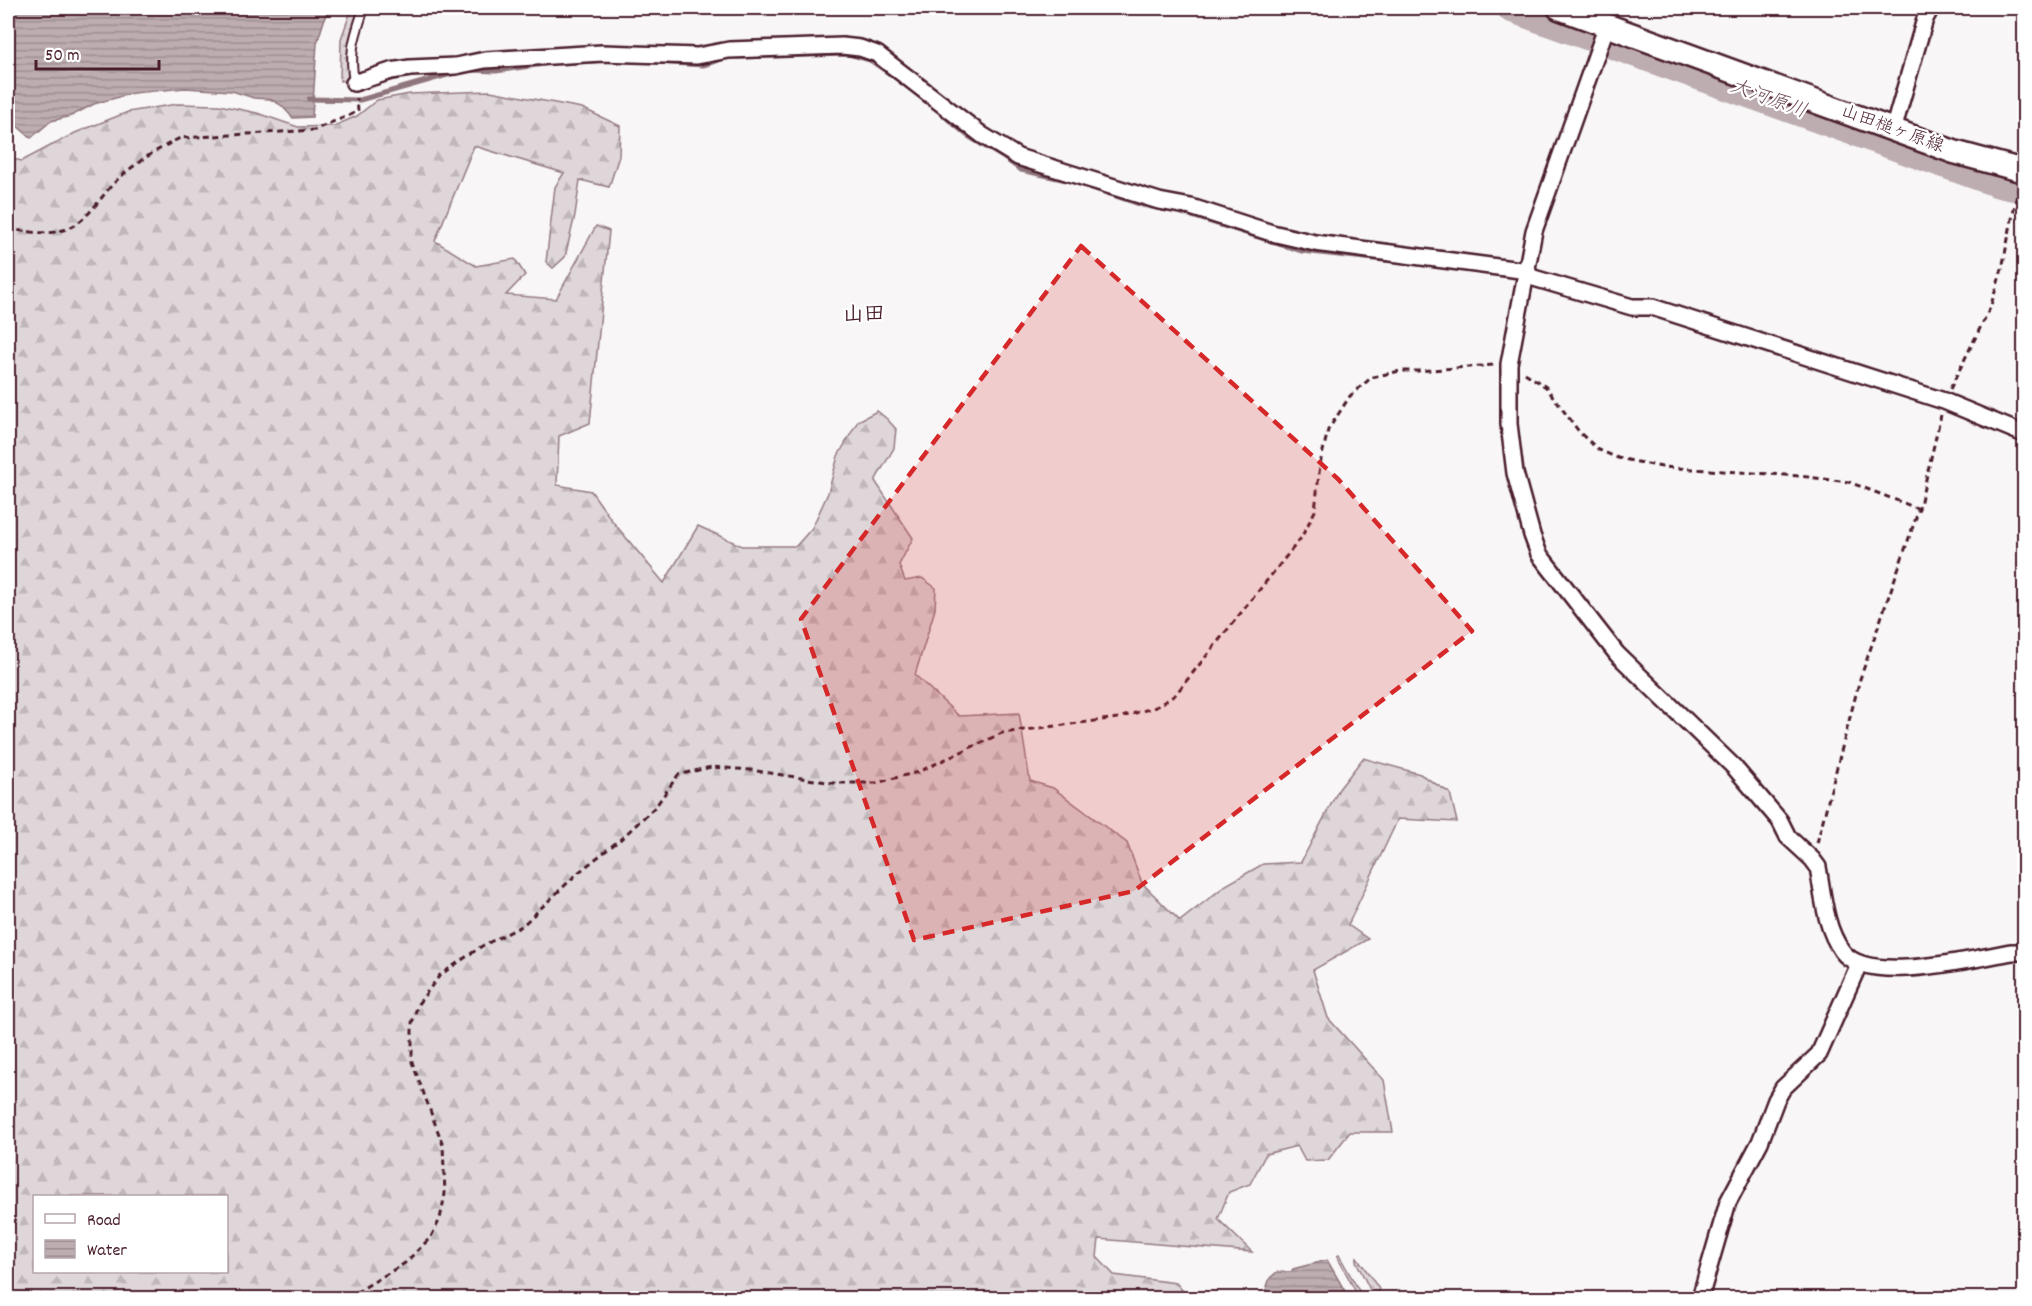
<svg xmlns="http://www.w3.org/2000/svg" width="2032" height="1306" font-family="Dekko,'Klee One',sans-serif">
<defs>
<pattern id="grass-dots" width="8" height="8" patternUnits="userSpaceOnUse" patternTransform="scale(1.5)"><rect width="8" height="8" fill="#ded6d9"/><path d="M2 2h.1M6 6h.1" fill="none" stroke="#c0b7ba" stroke-width="1.8" stroke-linecap="round"/></pattern>
<pattern id="forest-firs" width="22" height="20" patternUnits="userSpaceOnUse" patternTransform="scale(1.5)"><rect width="22" height="20" fill="#ded6d9"/><path d="M5 1l3.5 6h-7zM16 11l3.5 6h-7z" fill="#c0b7ba"/></pattern>
<pattern id="water-rules" width="6" height="5" patternUnits="userSpaceOnUse" patternTransform="scale(1.5)"><rect width="6" height="5" fill="#bdadb0"/><path d="M0 2.5h6" fill="none" stroke="#9c8c8f"/></pattern>
</defs>
<rect width="100%" height="100%" fill="#f8f6f7"/>
<filter id="ink" filterUnits="userSpaceOnUse"><feTurbulence type="fractalNoise" baseFrequency=".0167" numOctaves="2"/><feDisplacementMap in="SourceGraphic" scale="12" xChannelSelector="R" yChannelSelector="G"/><feConvolveMatrix kernelMatrix="1 2 1 2 8 2 1 2 1" color-interpolation-filters="sRGB"/></filter>
<g filter="url(#ink)">
<g fill="url(#grass-dots)" stroke="#947a82" stroke-width="1.5">
<path d="M352,8H359L348,49L351,80L340,81L341,39Z"/>
<path d="M1339,1255L1363,1298H1359L1337,1256Z"/>
<path d="M1357,1257L1379,1289L1376,1298H1374L1356,1261Z"/>
</g>
<path fill="url(#forest-firs)" stroke="#947a82" stroke-width="1.5" fill-rule="evenodd" d="M490,91L582,108L620,126L619,156L609,187L580,180L575,215L565,257L553,268L546,262L555,187L564,173L474,146L435,241L476,266L515,259L525,275L506,295L556,299L596,226L609,231L590,423L559,436L557,485L591,491L613,522L664,583L698,526L742,546H796L812,528L828,493L838,456L858,421L877,411L887,419L896,429L894,448L875,481L913,538L899,565L905,581L922,578L936,588L935,609L915,675L959,716L1019,713L1030,781L1053,788L1127,843L1142,883L1180,921L1226,885L1263,864L1301,862L1339,789L1363,758L1420,774L1450,793L1457,822L1398,819L1348,925L1368,939L1313,970L1328,1018L1384,1080L1393,1132H1350L1328,1160L1305,1161L1297,1146L1266,1154L1250,1184L1229,1192L1218,1219L1252,1252L1099,1239L1097,1257L1114,1275L1176,1283L1189,1298H8V158L22,161L75,133L128,112L177,104L219,105L257,113L298,127L334,126L357,116L377,100L410,94ZM34,1196H226V1272H34Z"/>
<g fill="url(#water-rules)" stroke="#8f747b" stroke-width="1.5">
<path d="M8,8H328L317,43L312,117L293,118L281,105L270,99L254,98L232,91L185,88L133,93L94,104L71,116L51,121L31,138L8,118Z"/>
<path d="M1327,1260L1349,1298H1263L1270,1278L1277,1272H1291L1293,1269Z"/>
</g>
<g fill="none" stroke-linecap="round" stroke-linejoin="round">
<g stroke="#8f747b" stroke-width="5">
<path d="M737,57L849,54L870,60L900,81"/>
<path d="M640,61L704,65L725,58"/>
<path d="M562,63L610,60"/>
<path d="M470,70L496,71L544,64"/>
<path d="M309,99L360,100L458,72"/>
<path d="M937,107L942,114L968,136L1001,156L1021,170L1071,181L1142,205L1162,209"/>
<path d="M1183,213L1302,251L1392,261"/>
</g>
<path stroke="#bdadb0" stroke-width="30" d="M1512,8L1999,183L2024,188"/>
<g stroke="#4a1f2b" stroke-width="12">
<path id="lane" d="M354,83C349,50 354,39 364,8"/>
</g>
<g stroke="#4a1f2b" stroke-width="20">
<g id="street">
<path d="M1607,25L1534,231L1509,364V424L1515,473L1532,535L1539,554L1617,654L1734,767L1780,821L1788,837L1812,859L1818,867C1823,895 1825,928 1842,951C1867,986 1974,958 2012,952H2024"/>
<path d="M354,83L391,71L410,68L456,66L485,60L602,53L697,56L729,50L842,46L860,48L877,54L982,135L1018,157L1159,201L1191,207L1272,233L1315,243L1528,271"/>
<path d="M1893,130L1925,19L1931,8"/>
<path d="M1527,276L1632,307H1652L1944,401L2024,434"/>
<path d="M1700,1298L1728,1202L1760,1142L1776,1100L1783,1088L1819,1054L1859,964"/>
</g>
</g>
<g stroke="#4a1f2b" stroke-width="27">
<path id="secondary" d="M1559,8L1954,152L2024,171"/>
</g>
<g stroke="#4a1f2b" stroke-width="3" stroke-dasharray="6 4.5" stroke-linecap="butt">
<path d="M8,229C26,231 45,236 63,230C88,223 100,196 117,180C135,163 158,149 180,138L315,130C329,122 344,119 358,111L357,98"/>
<path d="M1525,373L1546,387L1580,433L1599,450L1618,458L1662,467L1800,476L1849,482L1919,509"/>
<path d="M1950,389L1990,308L2002,269L2018,189"/>
<path d="M1817,843L1860,679L1919,509L1941,415"/>
<path d="M347,1298L405,1263L431,1237L440,1219L445,1194L443,1145L412,1062V1023L418,1004L440,975L482,946L522,926L579,872L622,838L656,806L678,775L711,767L751,770L833,783H876L918,772L1002,733L1118,718L1156,707L1175,695L1301,538L1315,511L1320,464L1328,430L1350,396L1372,377L1400,371H1418L1494,365"/>
</g>
<use href="#lane" stroke="#fff" stroke-width="8"/>
<use href="#street" stroke="#fff" stroke-width="15"/>
<use href="#secondary" stroke="#fff" stroke-width="22"/>
</g>
</g>
<path fill="#d62828" fill-opacity="0.2" stroke="#d62828" stroke-width="4.5" stroke-dasharray="12 8" stroke-linejoin="round" d="M1081,246L1338,479L1472,631L1134,891L914,940L801,619Z"/>
<g text-anchor="middle" dominant-baseline="central" stroke-width="4.5" stroke-linejoin="round" paint-order="stroke">
<g font-size="18" fill="#4a1f2b" stroke="#fff">
<text transform="translate(1892 130) rotate(20)">山田槌ヶ原線</text>
</g>
<g font-size="20" font-style="italic" fill="#72515a" stroke="#fff">
<text transform="translate(1768 100) rotate(20)">大河原川</text>
</g>
<g font-size="21" font-weight="bold" fill="#4a1f2b" stroke="#fff">
<text x="864" y="316">山田</text>
</g>
</g>
<rect width="2032" height="1306" fill="none" stroke="#fff" stroke-width="30"/>
<rect x="15" y="15" width="2002" height="1276" fill="none" stroke="#4a1f2b" stroke-width="2" filter="url(#ink)"/>
<rect x="33" y="1195" width="195" height="78" fill="#ffffff" stroke="#b7a5aa" stroke-width="1.5"/>
<rect x="45" y="1214" width="30" height="9" fill="#ffffff" stroke="#b7a5aa" stroke-width="1.5"/>
<text x="87" y="1225" font-size="18" fill="#4a1f2b">Road</text>
<rect x="45" y="1240" width="30" height="18" fill="url(#water-rules)" stroke="#b7a5aa" stroke-width="1.5"/>
<text x="87" y="1255" font-size="18" fill="#4a1f2b">Water</text>
<path d="M36 60v9h123v-9" fill="none" stroke="#4a1f2b" stroke-width="3"/>
<text x="45" y="60" font-size="18" fill="#4a1f2b" stroke="#ffffff" stroke-width="4.5" paint-order="stroke">50 m</text>
</svg>
